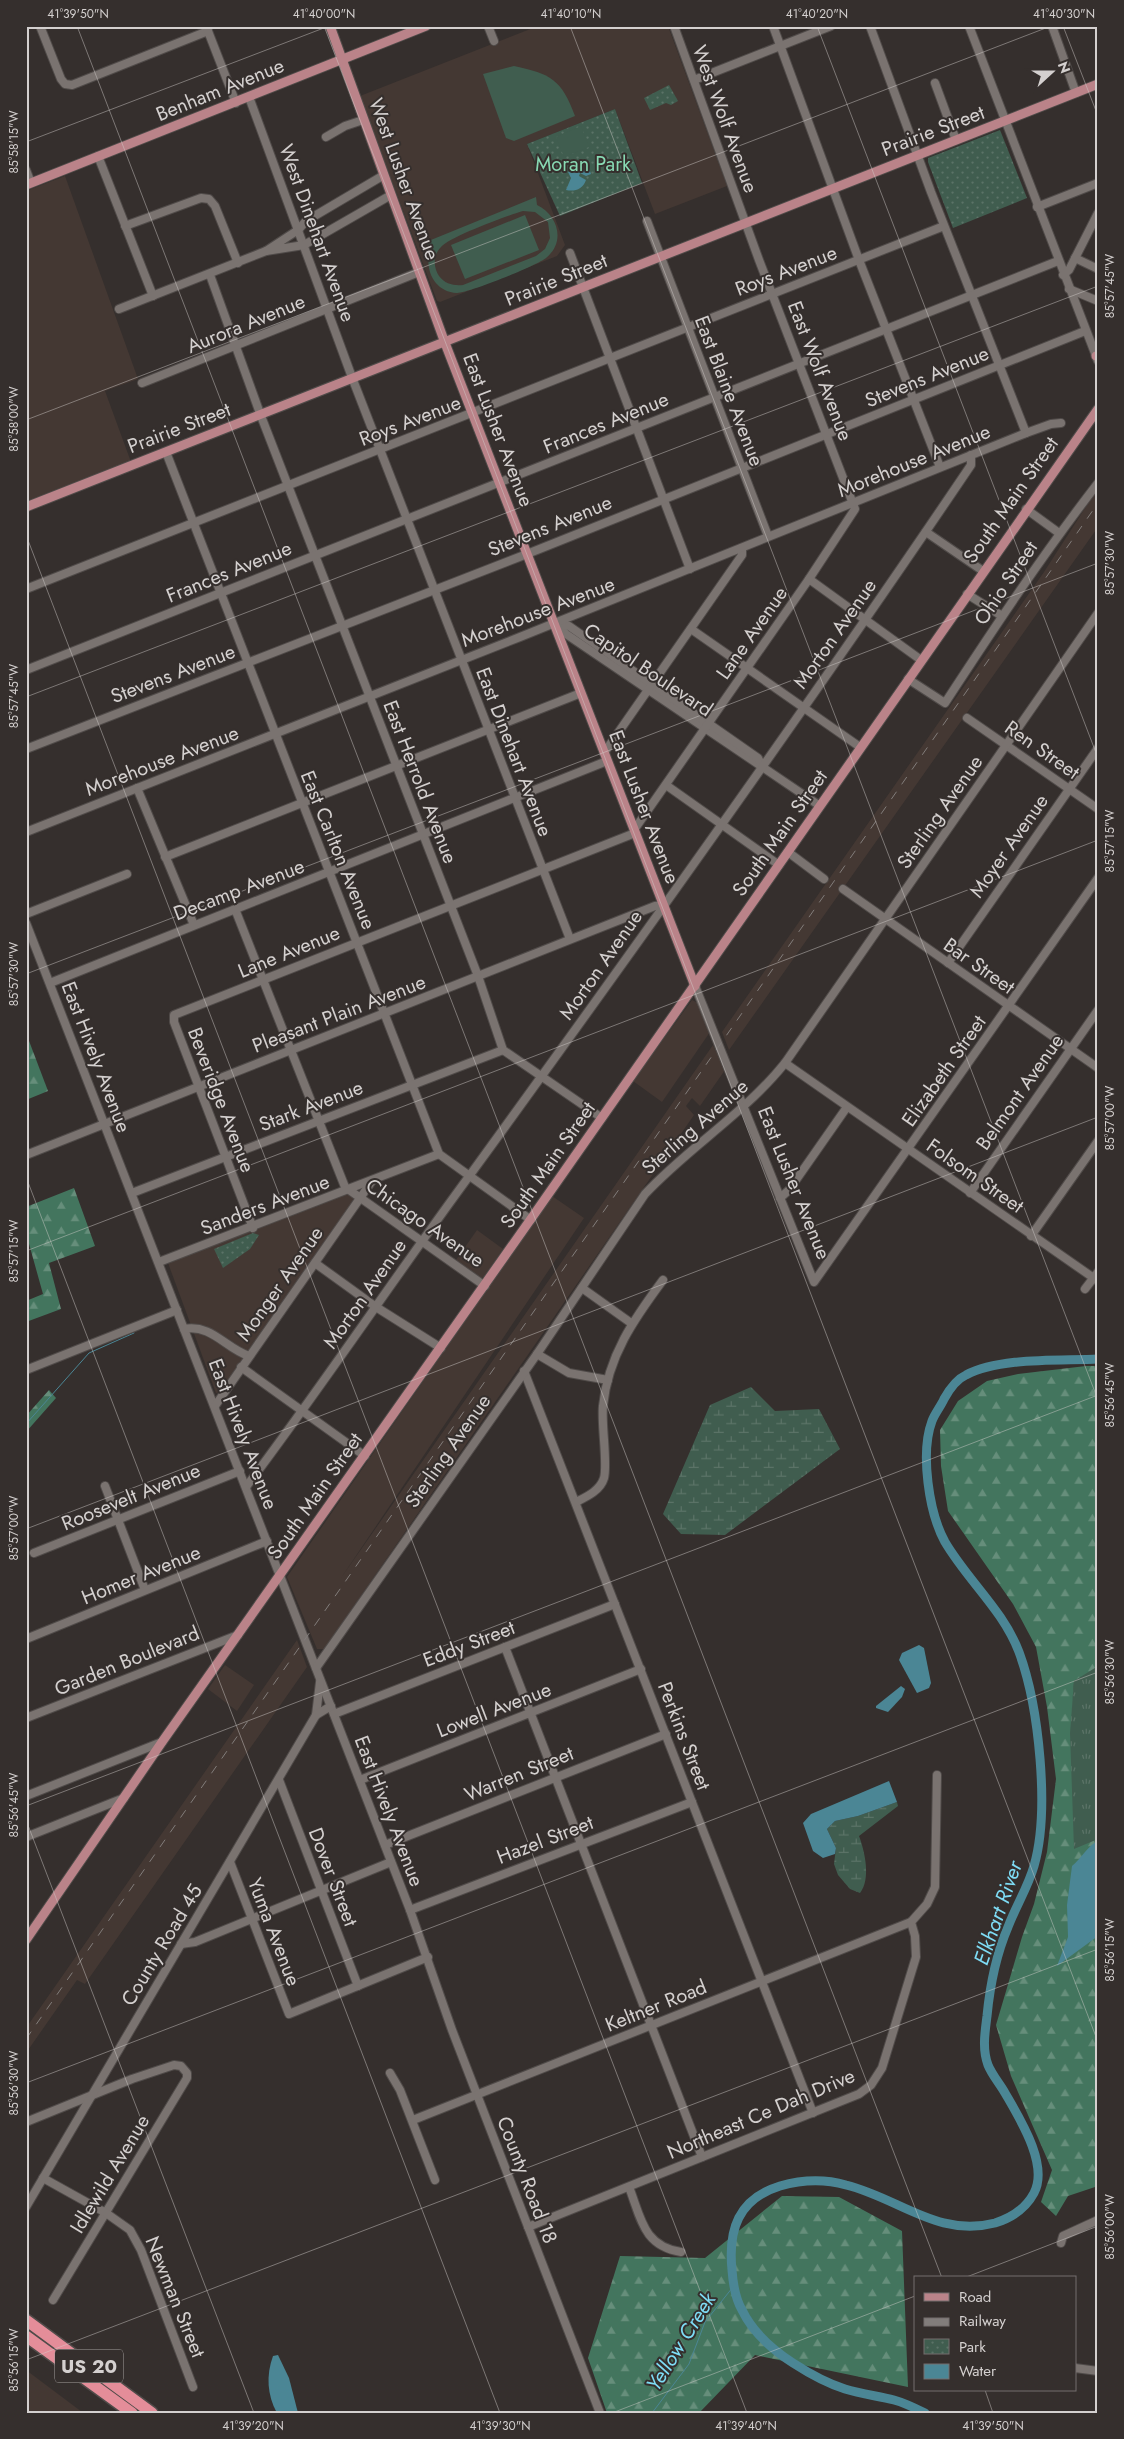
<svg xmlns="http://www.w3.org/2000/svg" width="1124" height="2439" font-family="Jost,sans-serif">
<defs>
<pattern id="grass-tufts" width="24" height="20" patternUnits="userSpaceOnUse" patternTransform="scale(1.25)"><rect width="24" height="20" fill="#405d4f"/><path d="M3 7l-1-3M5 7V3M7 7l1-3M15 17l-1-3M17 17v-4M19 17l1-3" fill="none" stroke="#5b7367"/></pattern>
<pattern id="forest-firs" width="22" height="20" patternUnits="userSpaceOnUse" patternTransform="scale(1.25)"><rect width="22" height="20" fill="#43755e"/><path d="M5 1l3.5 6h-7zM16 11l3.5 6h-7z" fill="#668e7b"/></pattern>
<pattern id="wetland-marsh" width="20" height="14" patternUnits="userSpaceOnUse" patternTransform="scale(1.25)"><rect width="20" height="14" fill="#405d4f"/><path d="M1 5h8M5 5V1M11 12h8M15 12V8" fill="none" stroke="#5b7367"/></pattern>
<pattern id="park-dots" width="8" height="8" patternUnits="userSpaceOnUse" patternTransform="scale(1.25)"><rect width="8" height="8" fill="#405d4f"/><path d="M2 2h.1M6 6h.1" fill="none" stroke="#5b7367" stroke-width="1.8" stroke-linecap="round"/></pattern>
</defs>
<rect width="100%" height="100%" fill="#352f2d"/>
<g fill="#443833">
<path d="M538,26H668L727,186L655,214L615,109L527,144L565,245L557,256L440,302L437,301L360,96Z"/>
<path d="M65,176L138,379L105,391L131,462L26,502V191Z"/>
<path d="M1098,488V527L729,1050L722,1032L1044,572Z"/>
<path d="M692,1000L698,1003L710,1032L662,1102L633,1081Z"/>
<path d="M713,1045L725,1070L700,1106L692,1098L686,1106L694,1115L324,1649H317L287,1577L552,1196L584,1218L341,1578Z"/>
<path d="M350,1193L355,1198L353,1202L220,1392L216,1393L168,1263Z"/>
<path d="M477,1230L503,1249L482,1279L456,1260Z"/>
<path d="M297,1640L307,1667L85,1984L77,1980L26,2053V2028Z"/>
<path d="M225,1665L254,1685L237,1711L208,1689Z"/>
<path d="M26,2370L82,2412L83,2413H26Z"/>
</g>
<path fill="url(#grass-tufts)" d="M1098,1664V1883L1054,1875L1074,1681Z"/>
<g fill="url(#forest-firs)">
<path d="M26,1033L48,1091L26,1100Z"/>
<path d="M74,1188L95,1246L49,1263L61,1309L26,1322V1301L43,1294L26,1233V1207Z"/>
<path d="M1086,1366H1098V1666L1074,1681L1070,1733L1074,1849L1098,1839V2186L1068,2196L1056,2216L1041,2202L1052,2170L1011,2076L996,2025L1022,1937L1034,1904L1047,1852L1056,1779L1047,1707L1036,1647L1013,1604L948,1511L941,1466L940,1430L958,1401L987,1381L1018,1374Z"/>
<path d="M49,1390L56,1398L26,1432V1416Z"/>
<path d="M782,2196L839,2197L902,2231L908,2387L755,2355L699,2413H607L588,2358L620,2256L705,2258Z"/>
</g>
<g fill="url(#wetland-marsh)">
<path d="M751,1387L775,1411L819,1409L840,1449L725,1535L681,1534L663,1514L710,1405Z"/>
<path d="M897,1802L898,1806L859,1836C865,1852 871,1879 860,1893L850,1889L838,1875L834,1864L836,1848L827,1829L835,1821L858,1816Z"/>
</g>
<g fill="url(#park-dots)">
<path d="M669,85L678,101L671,105L666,103L650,110L644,98Z"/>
<path d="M615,109L642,183L560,216L527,144Z"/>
<path d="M1000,130L1027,198L953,228L928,162V158Z"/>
<path d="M253,1233L259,1235L250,1249L223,1268L214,1249Z"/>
</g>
<g fill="#405d4f" fill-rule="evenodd">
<path d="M514,66C551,74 561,79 575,116L514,141L506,138L483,74Z"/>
<path d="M581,126L589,147L564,157L556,137Z"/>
<path d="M536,197L537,205C558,215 566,242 546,258C536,266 469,293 457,293C434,292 423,268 431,248L429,249L426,242ZM523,211L535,212L548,222L550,238L545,249L536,256L463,285C454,286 445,284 439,276C433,267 433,255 441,247C449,237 509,215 523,211Z"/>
<path d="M525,215L539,250L465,279L451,245Z"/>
</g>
<g fill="#4b8695">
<path d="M589,168L591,174L586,176L580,173L579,176L586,180C583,189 575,192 566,190L571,178L568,172L576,169L582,171Z"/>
<path d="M919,1645L924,1648L931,1683L929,1688L917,1693L899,1660L902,1653Z"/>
<path d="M901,1686L905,1689L902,1697L888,1712L876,1708V1706Z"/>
<path d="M889,1781L897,1802L858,1816L835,1821L827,1829L836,1848L835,1854L823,1858L813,1851L803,1823L811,1814Z"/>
<path d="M1098,1841V1936L1057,1966L1068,1937L1067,1905L1072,1866C1081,1859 1089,1844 1098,1841Z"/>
<path d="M278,2355L289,2378L298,2413H277C267,2395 266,2375 273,2356Z"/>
</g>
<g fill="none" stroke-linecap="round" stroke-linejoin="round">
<g stroke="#4b8695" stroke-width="1">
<path d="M26,1424L89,1353L134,1333"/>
<path d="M652,2413L689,2364L705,2322L733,2287"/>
</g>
<path stroke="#4b8695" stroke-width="9" d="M925,2413C915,2408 905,2403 894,2400C878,2396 861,2394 845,2389C826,2383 810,2374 793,2363C773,2350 753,2333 742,2310C735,2298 733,2284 732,2270C728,2230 738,2199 780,2186C801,2180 825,2179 846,2185C899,2198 938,2238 995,2223C1011,2218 1026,2208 1034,2193C1049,2165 1020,2119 1005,2093C1000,2084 992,2075 988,2065C982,2049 985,2032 987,2016C990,1985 996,1955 1008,1927C1016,1906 1028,1887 1034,1866C1050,1811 1039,1706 1019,1652C1003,1610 968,1581 945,1542C929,1513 920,1453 932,1421C935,1413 941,1406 944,1399C949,1390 957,1379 966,1375C1000,1357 1060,1361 1098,1359"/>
<g stroke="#504b49" stroke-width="10">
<g id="minor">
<path d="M40,26L61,79L65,84L72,85L208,31"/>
<path d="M206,26L236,103"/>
<path d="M488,26L494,41"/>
<path d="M773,26L859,260L940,467"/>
<path d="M870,26L931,192L1026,433"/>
<path d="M969,26L1098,361"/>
<path d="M1052,26L1076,93"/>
<path d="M694,80L831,26"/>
<path d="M935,83L956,140"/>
<path d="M249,97L353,380L570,939"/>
<path d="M326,137L345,126L363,120"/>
<path d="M98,156L153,296"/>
<path d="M26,170L31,183"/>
<path d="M384,175L306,221L298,230L266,251L304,245L391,195"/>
<path d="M1037,207L1098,183"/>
<path d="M647,221L768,536"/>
<path d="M125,226L201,198L209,199L215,206L238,263"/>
<path d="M570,253L690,569"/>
<path d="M1075,258L1098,269"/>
<path d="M210,275L261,416L478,976L503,1050L602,1118"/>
<path d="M1063,275L1069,270L1098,213"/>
<path d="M1069,289L1098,301"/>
<path d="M119,309L266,251"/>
<path d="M142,383L419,272"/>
<path d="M166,452L439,1154L531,1220"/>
<path d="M1026,509L1059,533"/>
<path d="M926,532L983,571"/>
<path d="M809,579L921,660"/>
<path d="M26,589L944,226"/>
<path d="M967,594L1002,616"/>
<path d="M554,623L566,634L820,806"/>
<path d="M556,624L569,626L758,758L762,766"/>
<path d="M691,629L860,747"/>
<path d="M26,670L1058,261"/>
<path d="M908,679L945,703C994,628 1043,554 1098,483"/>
<path d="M967,718L1098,809"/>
<path d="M26,749L527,554L1085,331"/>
<path d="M604,753L742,555V548"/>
<path d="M666,785L779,865"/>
<path d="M137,788L194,925"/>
<path d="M634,830L809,579L855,509L759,260L674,26"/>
<path d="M26,832L520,637L1026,433L1051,424L1061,423"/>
<path d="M788,852L824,879"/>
<path d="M165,857L581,693"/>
<path d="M843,889L1098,1068"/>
<path d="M235,909L345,1187L485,1286"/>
<path d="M26,914L127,874"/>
<path d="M26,923L410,1910L452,2030L600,2413"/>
<path d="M948,963L1098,748"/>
<path d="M50,983L607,761"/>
<path d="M695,986L814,1282L1098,878"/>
<path d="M785,1063L1098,1281"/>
<path d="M26,1155L655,906L664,905"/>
<path d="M132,1193L503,1050"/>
<path d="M970,1193L1098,1010"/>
<path d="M780,1198L789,1190L847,1107"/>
<path d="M253,1228L174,1022V1015L635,833"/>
<path d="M1031,1236L1098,1141"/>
<path d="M159,1262L439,1154"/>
<path d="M315,1263L376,1307L441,1348"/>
<path d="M582,1288L631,1323"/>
<path d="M1085,1289L1098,1272"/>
<path d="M184,1329C212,1324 225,1348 249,1356"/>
<path d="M537,1354L569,1373L608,1380"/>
<path d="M241,1367L365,1456"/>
<path d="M26,1370L177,1310"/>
<path d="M524,1371L813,2113"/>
<path d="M215,1406L372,1181"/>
<path d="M105,1486L145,1590"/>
<path d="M246,1487C323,1385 394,1278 470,1175C640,941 809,705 971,465V455"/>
<path d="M576,1502C586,1497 600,1491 604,1478C608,1464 601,1424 603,1406C608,1356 634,1319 663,1280"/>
<path d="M34,1553L240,1471"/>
<path d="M26,1639L267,1541"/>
<path d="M505,1647L702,2157"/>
<path d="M316,1668L537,1354L645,1194C689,1147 745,1113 785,1063L1098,613"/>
<path d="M334,1714L615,1604"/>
<path d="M316,1715L320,1682"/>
<path d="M26,1718L238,1635"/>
<path d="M279,1780L358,1986"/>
<path d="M360,1780L641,1669"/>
<path d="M26,1796L162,1742"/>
<path d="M26,1837L124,1798"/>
<path d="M385,1845L666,1734"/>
<path d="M230,1862L289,2014L428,1957"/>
<path d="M410,1910L692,1802"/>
<path d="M181,1944L195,1942L391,1862"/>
<path d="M390,2073L400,2090L435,2180"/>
<path d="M413,2120L911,1922"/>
<path d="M26,2122L132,2079L174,2065L181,2066L187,2073V2078L53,2300"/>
<path d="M43,2178L106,2213L130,2230L141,2250L193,2387"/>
<path d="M629,2187C641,2218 643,2246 681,2252"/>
<path d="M26,2207L316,1715L331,1706"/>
<path d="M528,2227L859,2094L871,2085L882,2068L916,1957L915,1936L911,1922L927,1904L935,1887L937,1775"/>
<path d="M1061,2243L1063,2236L1098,2220"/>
<path d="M1075,2368L1098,2371"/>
</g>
</g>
<g stroke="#504b49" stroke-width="11">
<g id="major">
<path d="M330,26L445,343L695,986"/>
<path d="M26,185L426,26"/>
<path d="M1096,356L1098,357"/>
<path d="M26,507L1098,84"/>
<path d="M26,1940L162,1742L533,1216L1098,409"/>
</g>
</g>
<g stroke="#504b49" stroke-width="14">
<g id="highway">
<path d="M26,2320L152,2413"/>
<path d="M26,2336L132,2413"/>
</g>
</g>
<use href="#minor" stroke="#7a7370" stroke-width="8"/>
<use href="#major" stroke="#ba8389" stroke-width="9"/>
<use href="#highway" stroke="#e48d99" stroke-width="11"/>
<path stroke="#827d7b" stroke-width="1" stroke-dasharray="9 9" stroke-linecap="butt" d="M26,2039L1098,503"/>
</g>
<path fill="none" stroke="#d4d0cf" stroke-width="1" stroke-opacity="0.45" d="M77,26L942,2278M324,26L1098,2042M570,26L1098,1400M817,26L1098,758M1063,26L1098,116M26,142L329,26M26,420L1051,26M26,535L747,2413M26,697L1098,286M26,974L1098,563M26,1177L500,2413M26,1251L1098,840M26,1529L1098,1117M26,1806L1098,1395M26,1820L254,2413M26,2083L1098,1672M964,2278L1098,2226M26,2360L1098,1949M985,2390L993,2413M612,2413L915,2296"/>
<g text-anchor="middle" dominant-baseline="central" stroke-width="4" stroke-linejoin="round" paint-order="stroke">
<rect fill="#352f2d" stroke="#a4a09e" stroke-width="1" x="55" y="2349.5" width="68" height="33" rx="4"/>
<g font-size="19" font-weight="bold" fill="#d4d0cf">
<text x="89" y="2366">US 20</text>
</g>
<g font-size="20" fill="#d4d0cf" stroke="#352f2d">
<text transform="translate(220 90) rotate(-22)">Benham Avenue</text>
<text transform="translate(725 119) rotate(70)">West Wolf Avenue</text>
<text transform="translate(933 131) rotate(-21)">Prairie Street</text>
<text transform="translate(404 179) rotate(70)">West Lusher Avenue</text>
<text transform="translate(317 233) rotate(70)">West Dinehart Avenue</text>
<text transform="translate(786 271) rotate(-21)">Roys Avenue</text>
<text transform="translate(556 280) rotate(-22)">Prairie Street</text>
<text transform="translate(246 324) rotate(-22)">Aurora Avenue</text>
<text transform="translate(820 371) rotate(69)">East Wolf Avenue</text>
<text transform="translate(927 377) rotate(-22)">Stevens Avenue</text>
<text transform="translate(729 391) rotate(69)">East Blaine Avenue</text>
<text transform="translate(410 421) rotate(-21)">Roys Avenue</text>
<text transform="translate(606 423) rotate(-22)">Frances Avenue</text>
<text transform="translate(179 428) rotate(-21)">Prairie Street</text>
<text transform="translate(498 430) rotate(69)">East Lusher Avenue</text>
<text transform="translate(914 461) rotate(-22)">Morehouse Avenue</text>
<text transform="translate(1011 500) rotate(-55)">South Main Street</text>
<text transform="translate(550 526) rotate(-22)">Stevens Avenue</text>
<text transform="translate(229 572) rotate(-22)">Frances Avenue</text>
<text transform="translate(1006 583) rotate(-56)">Ohio Street</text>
<text transform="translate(538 612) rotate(-21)">Morehouse Avenue</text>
<text transform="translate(752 633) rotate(-55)">Lane Avenue</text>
<text transform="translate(835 634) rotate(-55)">Morton Avenue</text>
<text transform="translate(648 670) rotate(34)">Capitol Boulevard</text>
<text transform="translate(173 674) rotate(-21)">Stevens Avenue</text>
<text transform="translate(1042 750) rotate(35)">Ren Street</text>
<text transform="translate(514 752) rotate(69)">East Dinehart Avenue</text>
<text transform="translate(162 761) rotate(-21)">Morehouse Avenue</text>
<text transform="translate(420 782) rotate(69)">East Herrold Avenue</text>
<text transform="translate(644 807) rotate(69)">East Lusher Avenue</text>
<text transform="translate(940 812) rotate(-55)">Sterling Avenue</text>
<text transform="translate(780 833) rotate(-55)">South Main Street</text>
<text transform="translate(1009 846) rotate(-55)">Moyer Avenue</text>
<text transform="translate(338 850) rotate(68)">East Carlton Avenue</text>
<text transform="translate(239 890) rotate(-21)">Decamp Avenue</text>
<text transform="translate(289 952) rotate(-22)">Lane Avenue</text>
<text transform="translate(601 965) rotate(-55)">Morton Avenue</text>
<text transform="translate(979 966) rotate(35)">Bar Street</text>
<text transform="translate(339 1014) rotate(-21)">Pleasant Plain Avenue</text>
<text transform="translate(96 1057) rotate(69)">East Hively Avenue</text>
<text transform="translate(944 1071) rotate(-55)">Elizabeth Street</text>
<text transform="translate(1020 1092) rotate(-55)">Belmont Avenue</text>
<text transform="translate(221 1100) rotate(69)">Beveridge Avenue</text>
<text transform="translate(311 1106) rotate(-21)">Stark Avenue</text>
<text transform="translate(695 1127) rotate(-41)">Sterling Avenue</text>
<text transform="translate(548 1165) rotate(-55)">South Main Street</text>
<text transform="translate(975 1176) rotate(35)">Folsom Street</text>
<text transform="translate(794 1183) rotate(68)">East Lusher Avenue</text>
<text transform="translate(265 1205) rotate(-21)">Sanders Avenue</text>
<text transform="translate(425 1223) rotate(35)">Chicago Avenue</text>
<text transform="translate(280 1284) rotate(-55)">Monger Avenue</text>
<text transform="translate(365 1294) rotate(-55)">Morton Avenue</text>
<text transform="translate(243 1434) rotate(69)">East Hively Avenue</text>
<text transform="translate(448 1451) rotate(-55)">Sterling Avenue</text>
<text transform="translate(315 1496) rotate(-55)">South Main Street</text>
<text transform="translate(131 1497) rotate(-22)">Roosevelt Avenue</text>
<text transform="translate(141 1575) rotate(-22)">Homer Avenue</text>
<text transform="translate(469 1644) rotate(-21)">Eddy Street</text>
<text transform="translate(127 1661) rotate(-22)">Garden Boulevard</text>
<text transform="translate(494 1710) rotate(-21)">Lowell Avenue</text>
<text transform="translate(684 1736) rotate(69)">Perkins Street</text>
<text transform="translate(519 1774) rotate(-22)">Warren Street</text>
<text transform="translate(389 1811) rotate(69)">East Hively Avenue</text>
<text transform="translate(545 1840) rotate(-21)">Hazel Street</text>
<text transform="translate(333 1877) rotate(69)">Dover Street</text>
<text transform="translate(274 1932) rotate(69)">Yuma Avenue</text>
<text transform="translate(162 1945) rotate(-59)">County Road 45</text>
<text transform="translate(656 2006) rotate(-22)">Keltner Road</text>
<text transform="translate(761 2114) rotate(-23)">Northeast Ce Dah Drive</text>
<text transform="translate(110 2174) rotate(-59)">Idlewild Avenue</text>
<text transform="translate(527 2180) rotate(69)">County Road 18</text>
<text transform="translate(175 2297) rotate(68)">Newman Street</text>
</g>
<g font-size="20" fill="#88d9b3" stroke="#352f2d">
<text x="583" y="164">Moran Park</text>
</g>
<g font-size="21" font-style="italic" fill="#7edcf5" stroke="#352f2d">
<text transform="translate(998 1913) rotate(-71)">Elkhart River</text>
<text transform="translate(681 2342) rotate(-58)">Yellow Creek</text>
</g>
</g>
<rect width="1124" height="2439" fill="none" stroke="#352f2d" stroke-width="55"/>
<rect x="914" y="2276" width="162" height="115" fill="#352f2d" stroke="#756f6e"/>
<rect x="924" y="2293" width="25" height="8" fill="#ba8389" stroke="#756f6e"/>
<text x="959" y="2302" font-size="15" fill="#d4d0cf">Road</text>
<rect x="924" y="2318" width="25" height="8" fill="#827d7b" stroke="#756f6e"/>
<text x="959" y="2326" font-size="15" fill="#d4d0cf">Railway</text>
<rect x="924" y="2339" width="25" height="15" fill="url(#park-dots)" stroke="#756f6e"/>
<text x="959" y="2352" font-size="15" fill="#d4d0cf">Park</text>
<rect x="924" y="2364" width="25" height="15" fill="#4b8695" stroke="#756f6e"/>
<text x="959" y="2376" font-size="15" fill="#d4d0cf">Water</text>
<g transform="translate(1052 72) rotate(69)" stroke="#352f2d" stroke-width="4" paint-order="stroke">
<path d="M0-4L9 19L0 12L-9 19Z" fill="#d4d0cf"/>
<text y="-8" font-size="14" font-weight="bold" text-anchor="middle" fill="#d4d0cf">N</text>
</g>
<rect x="28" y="28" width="1068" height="2384" fill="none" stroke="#d4d0cf" stroke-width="2"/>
<g font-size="12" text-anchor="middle" fill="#d4d0cf">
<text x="78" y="18">41°39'50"N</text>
<text x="324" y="18">41°40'00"N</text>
<text x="571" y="18">41°40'10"N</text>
<text x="817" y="18">41°40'20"N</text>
<text x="1064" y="18">41°40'30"N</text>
<text transform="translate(14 142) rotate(-90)" y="4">85°58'15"W</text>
<text transform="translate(1110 286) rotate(-90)" y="4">85°57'45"W</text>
<text transform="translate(14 419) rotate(-90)" y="4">85°58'00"W</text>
<text transform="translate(1110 563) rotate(-90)" y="4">85°57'30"W</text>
<text transform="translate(14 696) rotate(-90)" y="4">85°57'45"W</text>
<text transform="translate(1110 841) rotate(-90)" y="4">85°57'15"W</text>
<text transform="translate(14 974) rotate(-90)" y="4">85°57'30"W</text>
<text transform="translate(1110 1118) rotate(-90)" y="4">85°57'00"W</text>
<text transform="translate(14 1251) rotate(-90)" y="4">85°57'15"W</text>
<text transform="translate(1110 1395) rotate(-90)" y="4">85°56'45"W</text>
<text transform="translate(14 1528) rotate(-90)" y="4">85°57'00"W</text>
<text transform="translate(1110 1672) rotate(-90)" y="4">85°56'30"W</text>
<text transform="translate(14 1805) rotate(-90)" y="4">85°56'45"W</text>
<text transform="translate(1110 1950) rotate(-90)" y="4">85°56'15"W</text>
<text transform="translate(14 2083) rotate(-90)" y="4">85°56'30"W</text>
<text transform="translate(1110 2227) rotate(-90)" y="4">85°56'00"W</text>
<text transform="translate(14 2360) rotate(-90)" y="4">85°56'15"W</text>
<text x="253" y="2430">41°39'20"N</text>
<text x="500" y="2430">41°39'30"N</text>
<text x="746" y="2430">41°39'40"N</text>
<text x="993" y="2430">41°39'50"N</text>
</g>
</svg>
